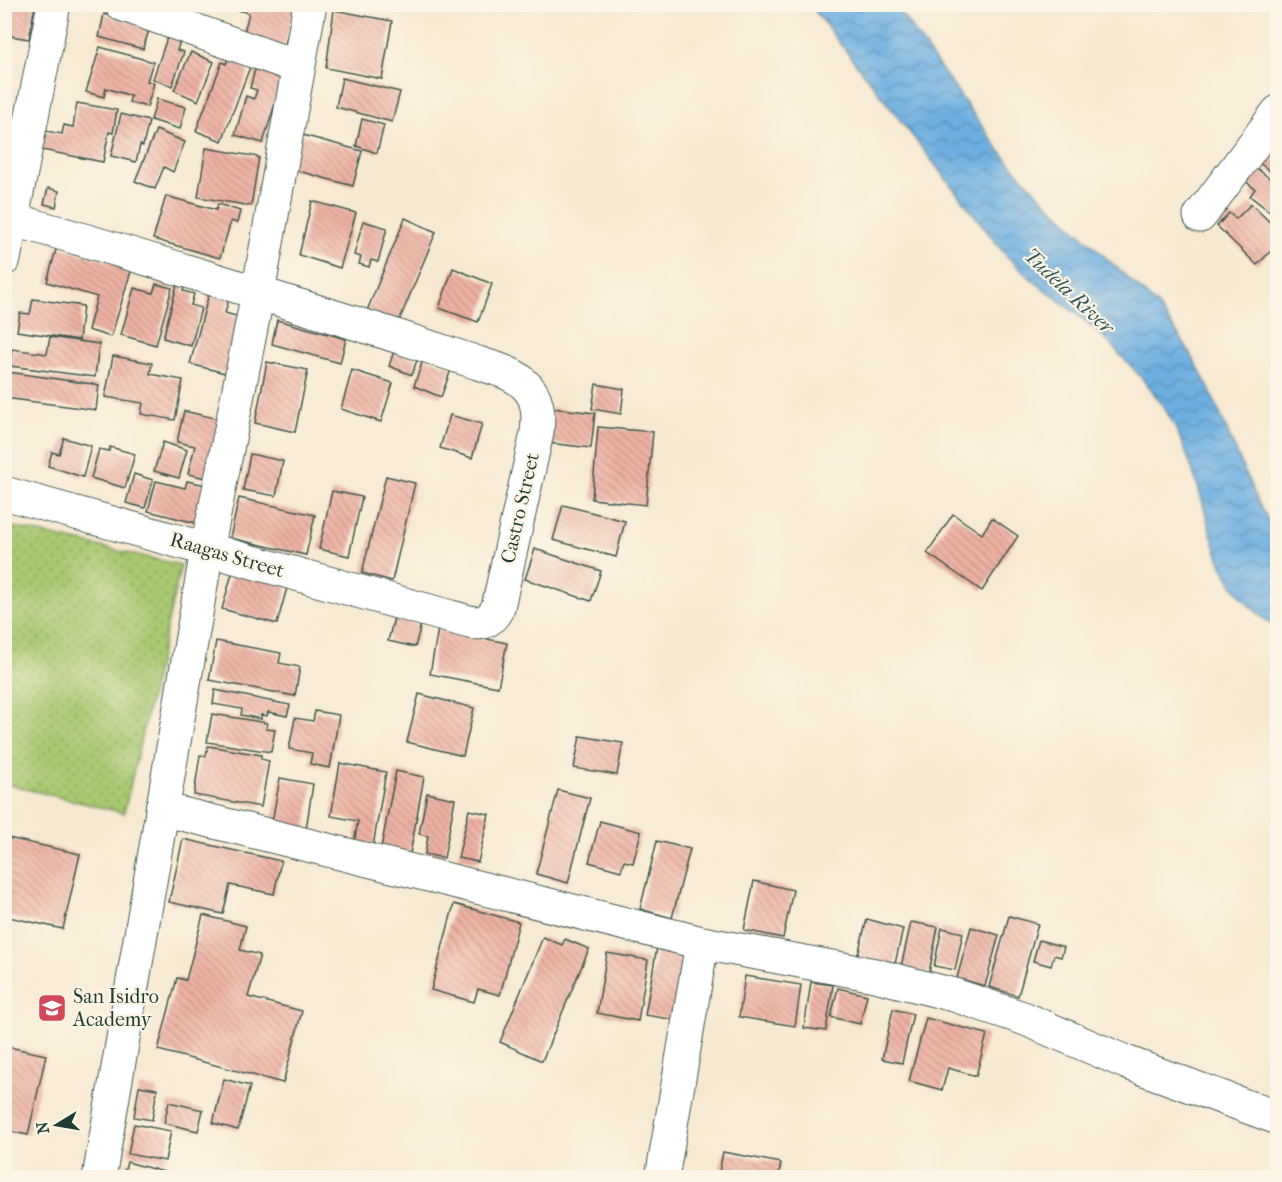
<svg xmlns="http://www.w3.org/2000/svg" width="1282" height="1182" font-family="'IM FELL French Canon',serif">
<defs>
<pattern id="grass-dots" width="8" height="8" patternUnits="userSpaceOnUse" patternTransform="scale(1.5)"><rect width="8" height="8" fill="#a7c76f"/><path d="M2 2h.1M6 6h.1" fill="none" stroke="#87a35c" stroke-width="1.8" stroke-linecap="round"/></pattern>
<pattern id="water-waves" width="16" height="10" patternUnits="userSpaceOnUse" patternTransform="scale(1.5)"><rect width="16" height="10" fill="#6caee0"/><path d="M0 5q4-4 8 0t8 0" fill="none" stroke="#588fb6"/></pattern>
<pattern id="building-back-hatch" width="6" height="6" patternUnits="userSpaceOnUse" patternTransform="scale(1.5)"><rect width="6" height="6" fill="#eeb2a3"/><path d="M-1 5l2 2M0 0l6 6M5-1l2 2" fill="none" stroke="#c09286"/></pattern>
</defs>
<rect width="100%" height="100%" fill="#fcf5e5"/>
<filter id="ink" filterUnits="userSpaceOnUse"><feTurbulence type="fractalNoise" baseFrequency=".0167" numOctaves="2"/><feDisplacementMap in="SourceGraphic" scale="12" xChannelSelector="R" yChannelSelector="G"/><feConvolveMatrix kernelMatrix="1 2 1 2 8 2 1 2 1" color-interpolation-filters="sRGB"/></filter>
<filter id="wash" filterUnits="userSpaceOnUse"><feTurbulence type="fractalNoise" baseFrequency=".008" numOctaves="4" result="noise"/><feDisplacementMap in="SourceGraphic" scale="24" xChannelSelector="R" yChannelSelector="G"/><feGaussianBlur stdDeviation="1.35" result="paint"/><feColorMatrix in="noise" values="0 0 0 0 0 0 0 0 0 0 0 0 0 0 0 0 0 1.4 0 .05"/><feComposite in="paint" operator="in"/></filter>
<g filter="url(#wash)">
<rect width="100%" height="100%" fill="#f7e9d1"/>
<path fill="url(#grass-dots)" stroke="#638252" stroke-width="1.5" d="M5,525L181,565L124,813L5,784L4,672L9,652L4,651Z"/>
<path fill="url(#water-waves)" stroke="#46768a" stroke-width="1.5" d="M810,5H895L1000,151L1017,171L1044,200L1158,306L1186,346L1208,386L1258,502L1277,535V628C1259,616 1241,599 1230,580C1217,559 1211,534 1205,511C1197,482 1187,452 1174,425C1160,398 1142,377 1121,356C1110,343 1098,331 1085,321C1058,299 1028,279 1004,253Z"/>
<g id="blocks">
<g fill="url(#building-back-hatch)">
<path d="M4,4H35L29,39L4,35Z"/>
<path d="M226,4H296L284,48L243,36L249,13L226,7Z"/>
<path d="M334,10L392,21L382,79L326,68Z"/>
<path d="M104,14L150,27L143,49L99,37Z"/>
<path d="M169,32L182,36L177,50L184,52L172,86L153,79Z"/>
<path d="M100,47L153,62L147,81L154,83L147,107L129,102L131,96L106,88L104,97L86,92Z"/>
<path d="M231,51L253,59L222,141L196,131L222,62L226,64Z"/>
<path d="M191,52L214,62L198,101L174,90Z"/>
<path d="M257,62L285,71L263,143L235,135L246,96L254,99L257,90L250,88Z"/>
<path d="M342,78L400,92L392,122L336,107Z"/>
<path d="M157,99L186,107L180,129L151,120Z"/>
<path d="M77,103L117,110L113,133L109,132L103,162L42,150L46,131L62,134L64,125L73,127Z"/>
<path d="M121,114L149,121L143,146L140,145L136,162L111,156Z"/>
<path d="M362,119L384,125L377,153L356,146Z"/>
<path d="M156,130L185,142L173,172L164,167L155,189L135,181Z"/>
<path d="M299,134L362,151L353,186L291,169Z"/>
<path d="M4,137L12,138L6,170H4Z"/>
<path d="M1278,137V177L1250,156Z"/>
<path d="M206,148L259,157L251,206L198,197Z"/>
<path d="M1250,163L1278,185V218L1250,196L1255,189L1239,176Z"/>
<path d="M48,188L59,191L56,207L44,204Z"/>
<path d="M166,196L216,210L218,204L240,211L237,223L231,221L220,258L153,239Z"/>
<path d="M312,201L356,213L340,268L299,255Z"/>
<path d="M1251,204L1278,230V244L1257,265L1217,226L1229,213L1236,219Z"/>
<path d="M405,218L436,232L397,326L366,313Z"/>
<path d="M363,221L387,228L378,262L371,260L369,267L359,264L361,257L354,255Z"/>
<path d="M57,246L132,268L111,337L88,330L97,297L47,282Z"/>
<path d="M453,268L492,284L478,322L439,308Z"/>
<path d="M178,281L185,283L183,291L194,294L191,305L201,308L191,346L163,338Z"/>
<path d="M156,284L172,288L156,345L121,335L134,288L153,293Z"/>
<path d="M211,286L231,291L225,313L240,317L225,373L190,364Z"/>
<path d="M33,299L83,306L79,340L17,331L20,313L30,314Z"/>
<path d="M277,320L346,339L340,363L272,344Z"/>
<path d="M50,337L99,344L95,377L10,366L12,349L47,354Z"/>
<path d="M394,351L417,360L412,375L389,366Z"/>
<path d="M113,356L152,363L150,374L183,380L175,420L141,414L143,403L105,397Z"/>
<path d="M424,357L452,367L441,397L414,386Z"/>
<path d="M267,362L308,370L295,432L255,423Z"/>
<path d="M352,370L393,383L381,422L341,409Z"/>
<path d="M8,372L99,385L96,410L5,398Z"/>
<path d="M596,384L624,389L621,414L592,409Z"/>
<path d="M552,408L595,413L591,448L548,443Z"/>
<path d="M184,411L219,419L206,478L188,474L195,446L177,442Z"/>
<path d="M450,415L482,424L472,458L440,448Z"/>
<path d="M598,427L653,432L646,505L592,499Z"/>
<path d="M64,438L91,446L83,477L48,466L52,452L59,454Z"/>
<path d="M163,442L187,450L179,478L154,471Z"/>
<path d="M110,447L135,454L125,488L91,478L99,449L109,451Z"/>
<path d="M250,454L283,461L276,496L243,490Z"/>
<path d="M134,474L153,480L145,508L126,503Z"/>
<path d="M386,476L415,483L392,581L362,573Z"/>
<path d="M156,481L185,488L187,481L206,485L196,523L148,511Z"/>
<path d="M332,491L362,497L349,556L319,549Z"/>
<path d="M239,498L315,515L306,555L230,538Z"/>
<path d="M563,505L625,521L616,557L553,540Z"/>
<path d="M953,514L982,534L992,518L1018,536L982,591L927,553Z"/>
<path d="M535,549L601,571L591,601L525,579Z"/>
<path d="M233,570L288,584L277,624L222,609Z"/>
<path d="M394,618L421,624L415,647L388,641Z"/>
<path d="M438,629L507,643L498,687L430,674Z"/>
<path d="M216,641L281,653L279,663L300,667L295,696L209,680Z"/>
<path d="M215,690L290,705L287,716L268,712L267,716L261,715V719L241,715L242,709L213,704Z"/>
<path d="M419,694L474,708L463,756L407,742Z"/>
<path d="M315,711L339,715L330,768L310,764L312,753L289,749L295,718L313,721Z"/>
<path d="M212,714L267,723L266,729L275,730L271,752L207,742Z"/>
<path d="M580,736L623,743L617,775L574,768Z"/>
<path d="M208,746L261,755V759L269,761L261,807L194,795L200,755L206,756Z"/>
<path d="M340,763L386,772L373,846L354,843L358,821L331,816Z"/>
<path d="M396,771L424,777L410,854L381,848Z"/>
<path d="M280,778L313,784L306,829L272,822Z"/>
<path d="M558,790L590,798L568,883L536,874Z"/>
<path d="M427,793L455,799L444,858L425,854L428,836L419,834Z"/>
<path d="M469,810L489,814L478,862L458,858Z"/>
<path d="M600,821L641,832L633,863L624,861L621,871L589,862Z"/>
<path d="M4,837L80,854L63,929L4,916Z"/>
<path d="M183,839L281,861L274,894L230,885L223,914L169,902Z"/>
<path d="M657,841L690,849L672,918L640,909Z"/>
<path d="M754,881L793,890L783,938L744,930Z"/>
<path d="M454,904L519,922L500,995L478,989L474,1002L431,990Z"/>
<path d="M203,915L246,926L240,950L260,955L248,997L302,1011L283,1083L158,1050L177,978L186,980Z"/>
<path d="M1009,916L1038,924L1018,996L989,987Z"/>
<path d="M867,919L903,929L894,968L857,958Z"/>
<path d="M911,922L938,927L929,973L901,967Z"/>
<path d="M971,927L999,935L985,986L957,978Z"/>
<path d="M942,928L963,933L955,970L934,966Z"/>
<path d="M543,937L562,945L565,939L589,949L542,1061L500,1042Z"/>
<path d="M1039,940L1064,947L1061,957L1054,955L1051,966L1033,961Z"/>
<path d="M657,947L687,953L675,1020L645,1015Z"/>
<path d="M607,953L648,960L638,1021L597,1013Z"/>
<path d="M745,976L801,985L795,1026L739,1017Z"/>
<path d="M811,982L833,985L826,1031L804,1028Z"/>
<path d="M838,988L867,995L860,1024L831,1017Z"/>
<path d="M893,1009L913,1014L902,1063L882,1059Z"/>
<path d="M926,1018L987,1034L976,1076L948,1068L942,1090L909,1081Z"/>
<path d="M4,1046L46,1055L28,1135L4,1130Z"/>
<path d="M224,1079L250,1086L238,1130L213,1123Z"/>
<path d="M139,1086L157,1089L152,1120L134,1117Z"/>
<path d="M169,1102L203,1110L198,1131L164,1123Z"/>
<path d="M134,1124L171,1131L165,1161L128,1154Z"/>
<path d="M723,1152L781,1163L778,1178H718Z"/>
<path d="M127,1162L183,1177V1178H123Z"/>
</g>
</g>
</g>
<g filter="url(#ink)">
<use href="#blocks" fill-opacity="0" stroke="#3f574c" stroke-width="1.5"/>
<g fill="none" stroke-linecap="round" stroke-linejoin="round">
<g stroke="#3f574c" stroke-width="35">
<g id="minor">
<path d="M121,4L298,67"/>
<path d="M1200,216L1278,112"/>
<path d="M4,217C133,253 260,294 387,333C418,343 448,353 478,363C492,368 512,372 523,383C539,396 539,414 537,433L498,607C486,631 471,622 451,617L4,493"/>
<path d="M4,259L54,4"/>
<path d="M162,809L702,943L875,975L954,995L1023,1018L1128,1063L1278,1118"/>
<path d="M99,1178L207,550L258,293L310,4"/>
<path d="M662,1178L702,943"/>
</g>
</g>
<use href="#minor" stroke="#fff" stroke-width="33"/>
</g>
</g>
<defs>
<g id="school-square" transform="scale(1.5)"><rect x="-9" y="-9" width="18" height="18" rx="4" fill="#d1495b" stroke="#fcf5e5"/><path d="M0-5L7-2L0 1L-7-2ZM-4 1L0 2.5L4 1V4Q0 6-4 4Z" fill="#fff"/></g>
</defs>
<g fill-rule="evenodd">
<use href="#school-square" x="52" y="1008"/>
</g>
<g text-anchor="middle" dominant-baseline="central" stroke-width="4.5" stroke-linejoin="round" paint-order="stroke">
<g font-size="20" fill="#1f3d34" stroke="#fcf5e5">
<text transform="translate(520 508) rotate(-77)">Castro Street</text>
<text transform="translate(227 555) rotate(16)">Raagas Street</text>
</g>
<g font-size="20" fill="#1f3d34" stroke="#fcf5e5" text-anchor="start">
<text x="73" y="996">San Isidro<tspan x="73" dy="23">Academy</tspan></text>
</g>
<g font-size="21" font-style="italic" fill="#32595f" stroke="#fcf5e5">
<text transform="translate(1069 291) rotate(43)">Tudela River</text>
</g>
</g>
<rect width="1282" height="1182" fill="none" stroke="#fcf5e5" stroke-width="24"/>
<g transform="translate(57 1125) rotate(259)" stroke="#fcf5e5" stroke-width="4.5" paint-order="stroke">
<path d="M0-4.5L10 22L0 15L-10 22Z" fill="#1f3d34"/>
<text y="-9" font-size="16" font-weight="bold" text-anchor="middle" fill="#1f3d34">N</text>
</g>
</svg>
